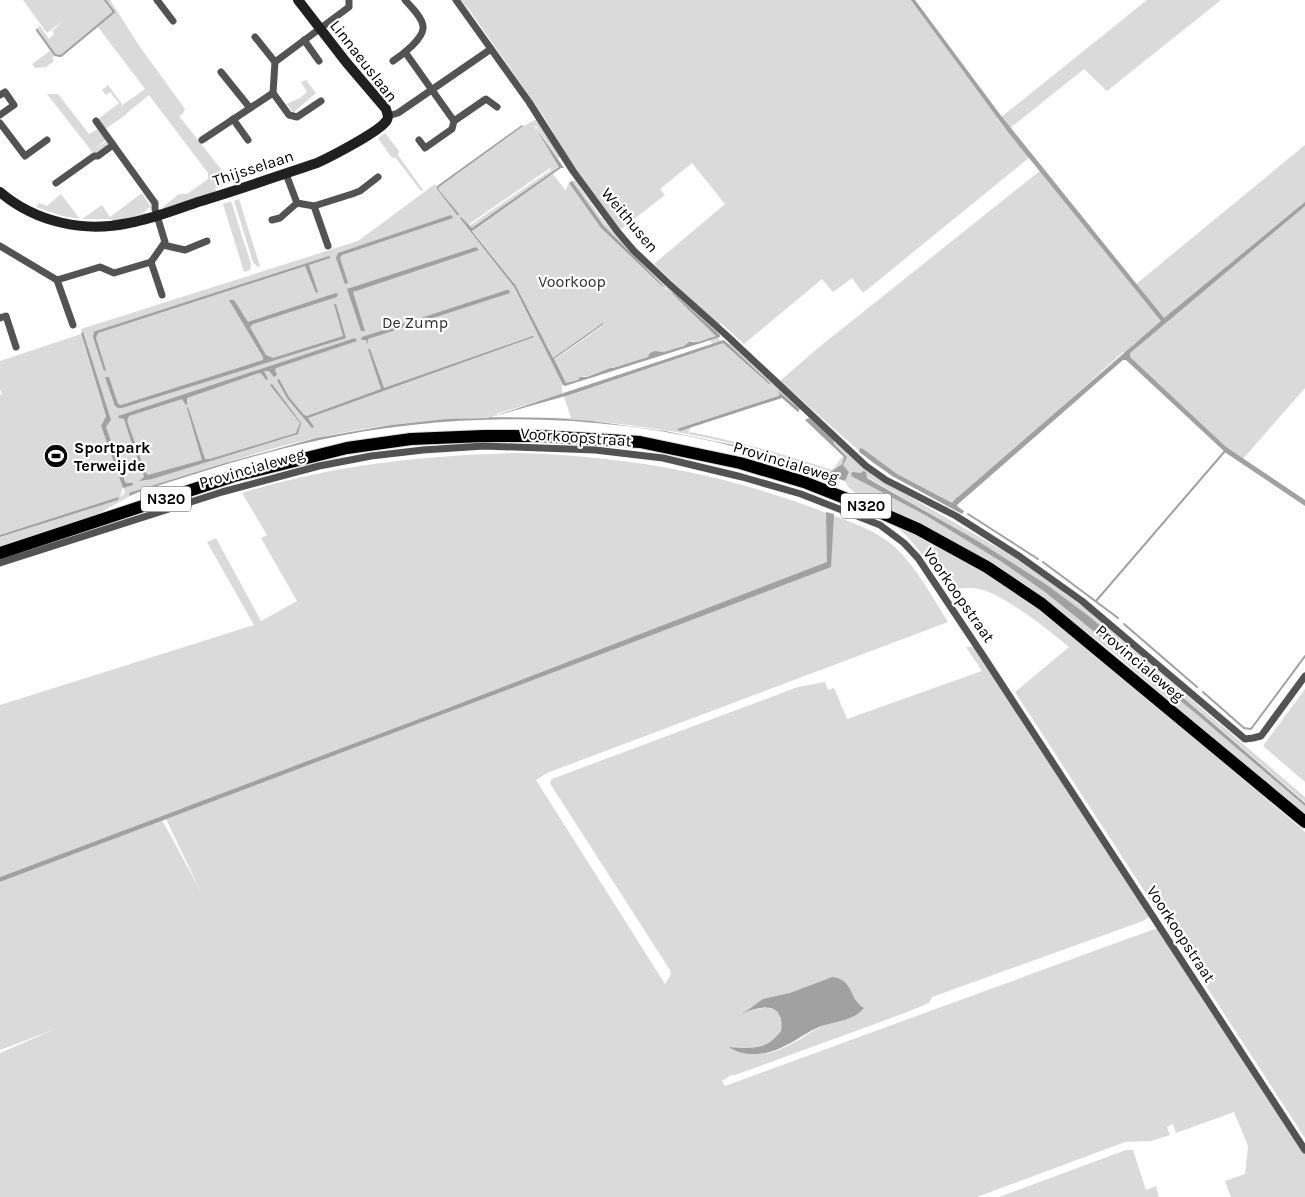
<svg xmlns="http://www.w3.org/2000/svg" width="1305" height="1197" font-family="Karla,sans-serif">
<rect width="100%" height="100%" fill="#fff"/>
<g fill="#dadada" fill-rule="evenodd">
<path d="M23,0H110L140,47L185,109L182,115L179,116L232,183L215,188L217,192L163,209V207L179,194H187L208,179V173L149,95L127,113L125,111L127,114L105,129L97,120L119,103L110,92L106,95L102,90L108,85L122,104L121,106L145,89L98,27L61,57L54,56L52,58L54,61L46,67L35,68L32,64L50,51L35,30L40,26L49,39L54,34L52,31L63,21L47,33Z"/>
<path d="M460,0H914L1000,118L1147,0H1221L1107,91L1084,69L1009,129L1030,157L863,293L852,278L833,292L822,279L744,344L721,323L719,325L742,345L740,346L654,264L725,204L692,163L660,189L665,195L620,230L578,174L544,117L470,11Z"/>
<path d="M306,80L316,93L293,113L287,104L300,98L307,92L301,82Z"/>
<path d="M47,94H58L89,134L98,129L106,140L93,150L107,141V145L97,152L93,153Z"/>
<path d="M537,119L560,157L558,159L536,126H534L560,166L472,229L469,226L551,170L550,168L468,225L462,218L513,286L562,383V395L495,414H498L491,417L571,418L563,393L712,344L710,340L718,338L769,384H771L728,344L731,343L802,409L800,410L776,389L780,394L778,396L678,429L691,427L688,433L691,432C739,442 785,454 832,470L843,456L844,460L841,464L829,473C801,464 772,454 742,446C601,411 454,408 311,439C250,453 190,475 130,494V496L91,518L0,547V537L117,500L119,498L0,535V395L2,394L0,389V361L81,334L106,416L101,426L123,488L120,497L125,493L104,426L108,417L81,329L358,241L435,184L438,188L523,126Z"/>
<path d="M385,133L399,151L398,155L423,190L421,191L395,157L392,158L378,138Z"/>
<path d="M1305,145V388L1242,460L1228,451L1123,352L951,507L874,464L780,381L818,348L1041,170L1135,285Z"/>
<path d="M553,174L566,191V189L569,183L601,228L661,285L666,290L668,289L606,228L572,181L575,180L599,215L623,243L720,335L673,293L671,294L717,336L697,342L693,341L684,346L664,353L660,351L650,353L649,357L613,368H610L586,377L584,376L578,380L566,383L554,360L604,325L603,323L553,358L516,286L472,230Z"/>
<path d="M142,193L151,207L147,209L145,212L139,214L146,213V215L113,222L111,219H82L102,205L110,217Z"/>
<path d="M61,194L80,219L62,216L36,207L39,203L47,206Z"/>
<path d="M239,199L260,266L258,267L253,262L234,201Z"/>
<path d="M231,201L251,264L250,270L244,272L223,204Z"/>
<path d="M810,416L874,476L1021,561L1086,609L1305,797V802L1091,618L979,542L867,477L866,475L861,473H852L853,477L956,531L1010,564L1174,694L1305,806V818L1116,655L1053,605L1026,585L927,528L862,498L848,487L845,481L849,472L843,465L846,457L809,418Z"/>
<path d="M517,453C625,456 723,473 824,512C848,521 876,530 895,547C917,568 932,597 948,622L547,773L536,780L665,984L671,974L670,970L551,785L550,782L552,779L798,687L825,682L828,690L834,688L847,719L982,671L966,647H976L1150,916L1143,921L932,997L929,1003L902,1014L735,1075H731L722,1081L725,1086L1149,931L1158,928L1305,1154V1197H1231L1225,1181L1245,1174L1248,1146L1234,1112L1176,1133L1173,1124L1167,1127L1170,1135L1151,1141L1125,1142L977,1197H0V1053L53,1030L0,1050V882L162,820L200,890L166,819L185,807L0,877V705L254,625L207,542L216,538L261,621L297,601L261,538L267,535L242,493C332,465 424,455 517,453ZM832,977L847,984L858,1004L864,1008C855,1019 842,1019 829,1023C809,1031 791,1048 769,1053C757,1055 743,1050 731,1048C752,1049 767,1049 781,1031C785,1001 763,1006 744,1013C760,998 772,999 791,993C805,988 818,982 832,977Z"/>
<path d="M891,522L978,567L1062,625L1305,832V1138L1015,692L1069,647C1050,631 1002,593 979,589C969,587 958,588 948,591C931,566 915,541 891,522Z"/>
<path d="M1305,689V782L1263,746Z"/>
<path d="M1126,1150H1133L1146,1190L1156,1186L1159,1197H999Z"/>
</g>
<g fill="#a1a1a1">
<path d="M911,0H915L1002,117L1164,318L1305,202V206L1154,333L1130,353V357L1226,447L1305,500V506L1226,453L1126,360H1123L957,505V506L964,511L962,514L892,476L859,452L860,448L863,449L897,474L952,503L957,497H958L1161,321L1008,132Z"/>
<path d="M522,125L523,126L439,187L438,189L459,214L458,216L437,189V186Z"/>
<path d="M534,125L564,168H561L472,231L516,286L553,358L603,323L604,324L554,359L566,383L578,380L580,377H587L610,368H613L648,357L650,353L655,351L664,352L684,346L689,342H698L716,336L671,293H673L720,335V337L565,386L563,385L514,287L460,218L461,217L472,228L559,167Z"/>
<path d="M572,181L604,226L668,290L661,285L601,228L569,183Z"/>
<path d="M451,215L453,218L342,255L340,258L348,283L345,284L336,258L338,253Z"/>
<path d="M476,247L479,250L353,292L365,331H361L347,289Z"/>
<path d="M329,256L330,258L309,265L318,292L316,293L305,266L98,333L96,338L106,370L104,371L93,337L94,332L96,331Z"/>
<path d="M507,290H509L510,293L368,339L367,345L366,340H361L362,337Z"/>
<path d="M336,293L338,294L337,297L253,324L250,327L266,355L273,358L343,336L334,304H336L346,338L122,408H118L115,406L105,377H109L118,404L121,405L263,360V357L229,300H234L248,322Z"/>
<path d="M83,332L111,420L106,427L125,482L126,483H133V485L123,488L101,426L106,416L81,333Z"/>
<path d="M533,336L534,337L308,418L314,427L312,428L287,398L277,380L279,379L289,397L304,415L307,416L381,389L368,349H370L384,388Z"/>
<path d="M355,338L357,341L276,368L275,370L277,375L274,377L269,371H264L268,379L266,380L262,374L259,373L187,398V404L186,405L182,399L129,416L127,421L135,443L132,444L124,419L119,418L118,416Z"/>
<path d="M724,340L771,384H769L723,343L569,395L491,417L552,418L592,421L665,431L743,447L829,473L842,464L844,457L805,420L809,418L833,440L834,444L847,457L843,465L849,472L845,481C811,470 778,458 744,449C605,412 455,410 315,441C256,454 198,473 141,491L130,496L129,493L222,464L316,438L391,425L447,419L488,418Z"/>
<path d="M272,384L301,423L298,434L152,479L139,481L144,477V476L134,449L137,448L145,472L148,475L202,460L187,408L188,407L205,459H210L296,433L300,423L270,385Z"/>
<path d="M776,389L799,409V411L798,412L782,398L680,431L677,429L778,396L780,394Z"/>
<path d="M863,471L866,472L867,478L976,540L1047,585L1090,617L1305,803V806L1193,711L1045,592L1002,562L927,516L853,477L851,475L852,472L861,473Z"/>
<path d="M119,497L118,500L0,537V535Z"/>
<path d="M826,512L834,514L831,567L0,882V877L443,710L827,562Z"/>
<path d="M832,977C854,979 849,1000 864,1008C854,1021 834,1021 819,1027C797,1037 780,1054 755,1054C745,1054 738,1053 729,1047C751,1049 767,1050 781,1031C785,1001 761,1005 742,1014L763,999L790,993Z"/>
</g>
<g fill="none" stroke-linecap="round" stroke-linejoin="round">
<g stroke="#a1a1a1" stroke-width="2">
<path d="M37,30L55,55L61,56L114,12L105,0"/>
<path d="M968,514L1038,559"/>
<path d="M1043,562L1118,618"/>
<path d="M1096,601L1225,451"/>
<path d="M1124,624L1197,687"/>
<path d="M1203,692L1244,728L1251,729L1305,656"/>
</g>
<g stroke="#dbdbdb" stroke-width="14">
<path id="highway" d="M0,553L234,476L347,448L411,439L484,436H541L640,442L740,463L804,482L870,508L918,529L987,567L1042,604L1305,822"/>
</g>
<g stroke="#535353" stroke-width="7">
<path d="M157,0L173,21"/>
<path d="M456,0L529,102L573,171L617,231L634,251L668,283L725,334L866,466L886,480L956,516L1019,556L1082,601L1245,739L1253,738L1261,736L1305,676"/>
<path d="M255,37L275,62"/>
<path d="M304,40L319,61"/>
<path d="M405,52L454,121"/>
<path d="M393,61C402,55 425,38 423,26C422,17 411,7 405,0"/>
<path d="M221,72L250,108"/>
<path d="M0,95L5,92L14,105L0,115"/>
<path d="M321,101L297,117L289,115L273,93L275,62L349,7V0"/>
<path d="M388,116L398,113L491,49"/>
<path d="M233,119L248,140"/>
<path d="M0,123L25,156L47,140"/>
<path d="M202,140L273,93"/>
<path d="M419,140L425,148L452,129L454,121L486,99L497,107"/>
<path d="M286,174L297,203L314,206L352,194L360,191L378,177"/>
<path d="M56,183L94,156H98L113,145"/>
<path d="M314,206L328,246"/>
<path d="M272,220L280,218L297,203"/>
<path d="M163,245L185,250L207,241"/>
<path d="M0,246L57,280L100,267L114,273L151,262L165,242L155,209V203L96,121"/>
<path d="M151,262L162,295"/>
<path d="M57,280L73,325"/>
<path d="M0,318L6,316L16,347"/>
<path d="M0,563L222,492L319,466L371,456L423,450L484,446L595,450L663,458L742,477L801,494L880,525L904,543L918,558L982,654L1305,1150"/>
</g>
<path stroke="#202020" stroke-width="10" d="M0,192C35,222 84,233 129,223C152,219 175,210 198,202C238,190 278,176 317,163C330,157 381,131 387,120C389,117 387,113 386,109L346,62L298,0"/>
<use href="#highway" stroke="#000" stroke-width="12"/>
</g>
<defs>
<g id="stadium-disc" transform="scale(1.25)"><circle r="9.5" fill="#000" stroke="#fff"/><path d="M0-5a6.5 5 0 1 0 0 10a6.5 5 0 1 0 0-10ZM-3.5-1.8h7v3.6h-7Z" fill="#fff"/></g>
</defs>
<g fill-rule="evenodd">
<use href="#stadium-disc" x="56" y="456"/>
</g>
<g text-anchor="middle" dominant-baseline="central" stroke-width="4.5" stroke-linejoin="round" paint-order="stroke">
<g fill="#fff" stroke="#4c4c4c" stroke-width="1">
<rect x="141" y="486.5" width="50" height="25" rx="4"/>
<rect x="841" y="493.5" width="50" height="25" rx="4"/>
</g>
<g font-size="15" font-weight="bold" fill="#000">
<text x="166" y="499">N320</text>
<text x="866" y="506">N320</text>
</g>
<g font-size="16" fill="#000" stroke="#fff">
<text transform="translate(364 61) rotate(52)">Linnaeuslaan</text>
<text transform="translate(253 168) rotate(-18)">Thijsselaan</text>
<text transform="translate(630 220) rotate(50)">Weithusen</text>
<text transform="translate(576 437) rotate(4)">Voorkoopstraat</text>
<text transform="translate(786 462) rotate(17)">Provincialeweg</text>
<text transform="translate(252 468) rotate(-16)">Provincialeweg</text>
<text transform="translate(959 595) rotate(55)">Voorkoopstraat</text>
<text transform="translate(1140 663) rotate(40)">Provincialeweg</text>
<text transform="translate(1181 934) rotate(57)">Voorkoopstraat</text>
</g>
<g font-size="16" fill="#313131" stroke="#fff">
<text x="572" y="281">Voorkoop</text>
<text x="415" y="322">De Zump</text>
</g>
<g font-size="16" font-weight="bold" fill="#000" stroke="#fff" text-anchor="start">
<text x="74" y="447">Sportpark<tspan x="74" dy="18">Terweijde</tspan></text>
</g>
</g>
</svg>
